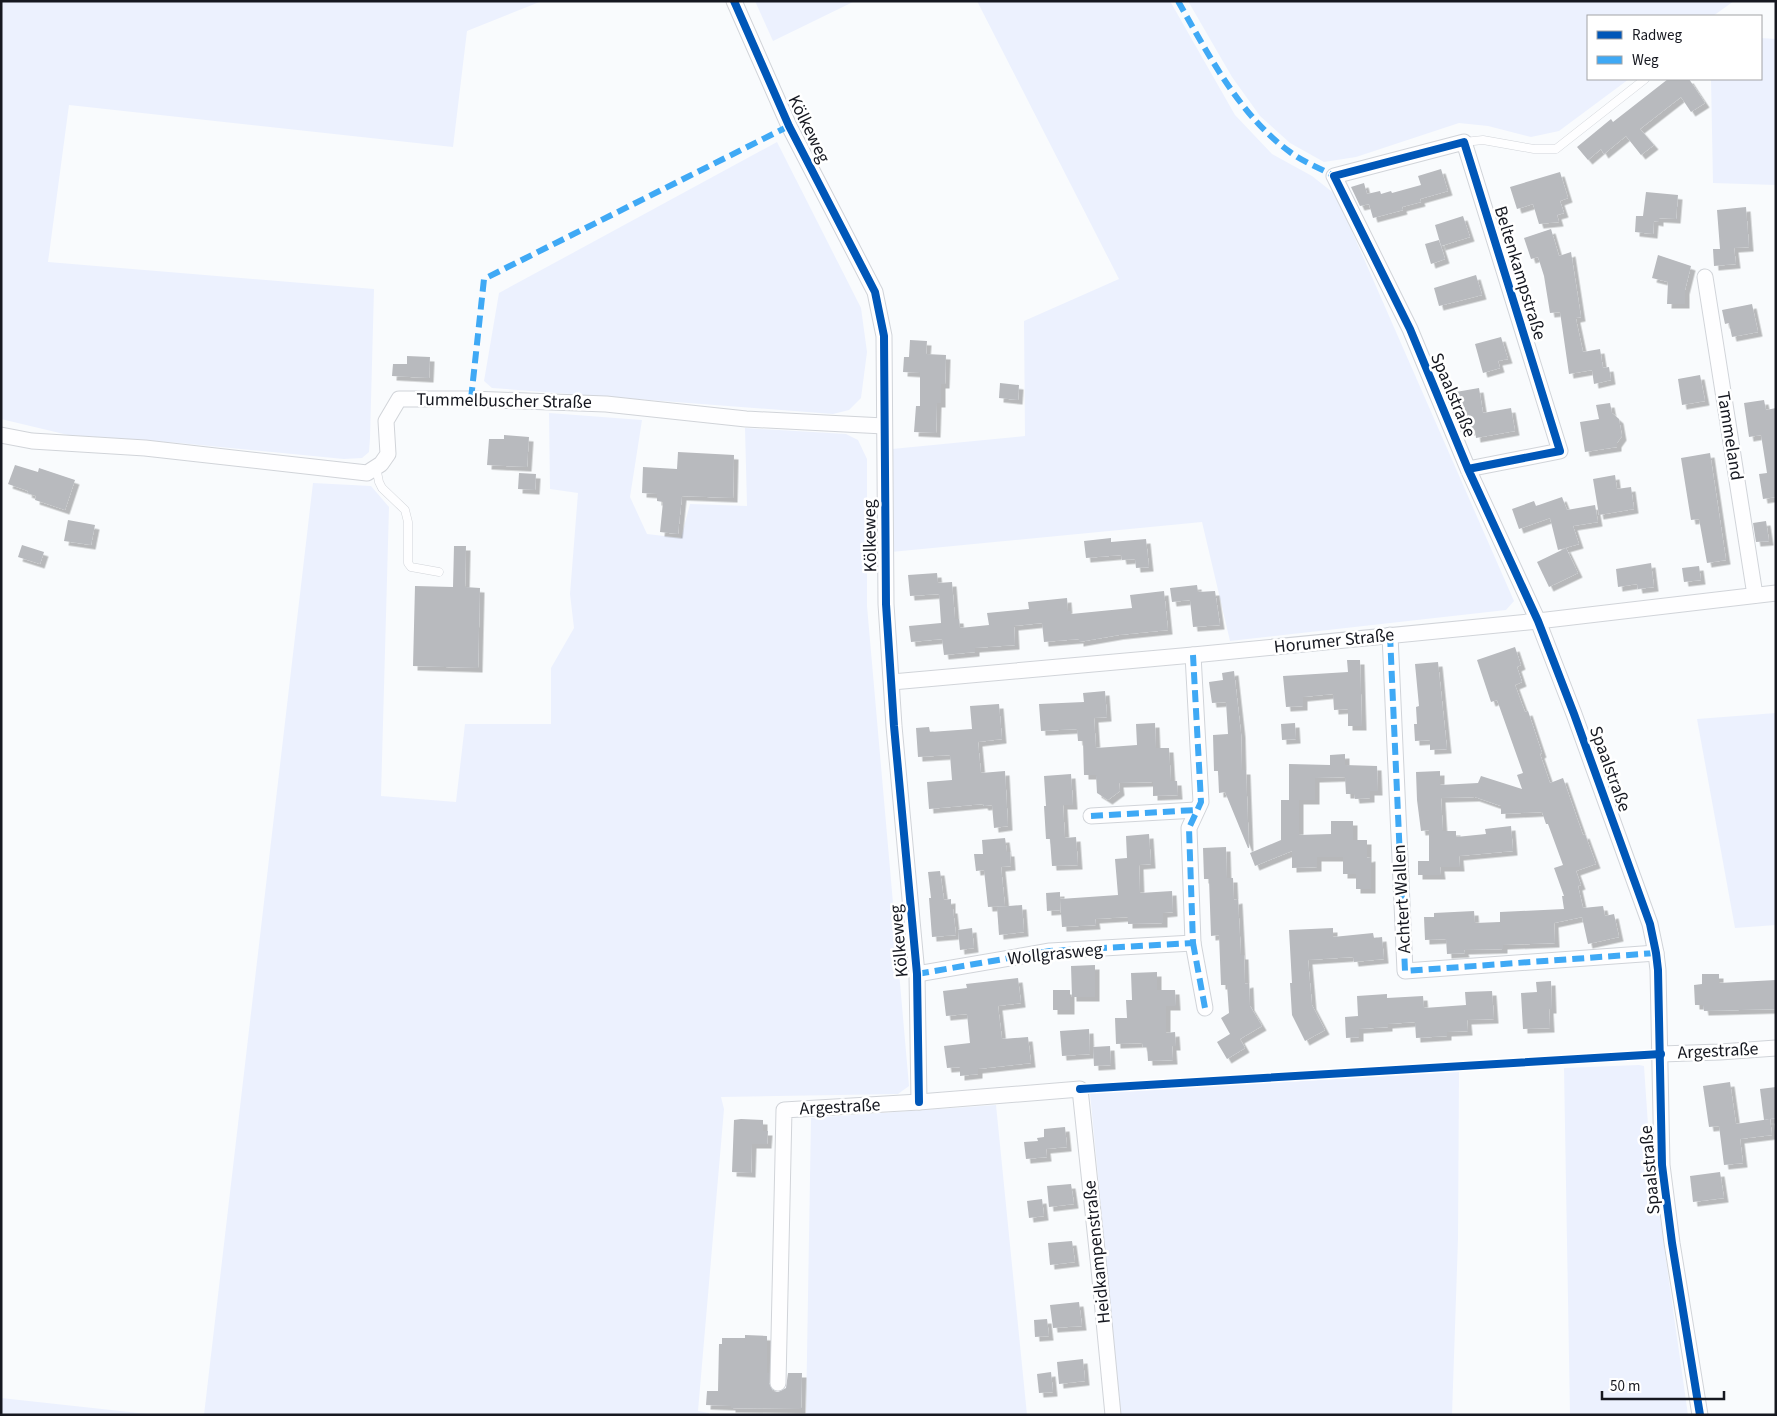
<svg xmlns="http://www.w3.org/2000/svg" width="1777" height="1416" font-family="'Source Sans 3',sans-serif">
<defs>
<filter id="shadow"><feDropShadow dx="4.5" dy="4.5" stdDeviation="0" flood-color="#0004"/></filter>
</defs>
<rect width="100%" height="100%" fill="#f9fbfd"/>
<g fill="#ecf1fe">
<path d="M1,1H542L467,31L453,147L69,105L48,262L374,289L370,438L369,452L362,458L344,459L179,443L68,435L1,419Z"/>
<path d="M755,1H855L773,41Z"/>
<path d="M977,1H1170L1235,115L1272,154L1312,176L1336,195L1514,601L1506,610L1230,641L1202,522L891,552L892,449L1025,436L1024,321L1119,279Z"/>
<path d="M1188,1H1734L1713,16H1588V79H1629L1559,131L1531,137L1488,126L1459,123L1356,157L1324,162L1290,143L1260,116L1232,77Z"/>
<path d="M1761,38L1776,39V185L1713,183L1711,79H1761Z"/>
<path d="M777,142L861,308L867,352L861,398L849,410L833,414L492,388L484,381L499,293Z"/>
<path d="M549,413L642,420L630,497L647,534L681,538L690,504L747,506L745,428L846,434L858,440L867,459V606L909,1086L898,1094L721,1097L724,1109L698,1411L709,1413V1415H204L313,483L371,486L389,507L381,796L456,802L465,724H551V668L574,628L570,594L578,493L550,489Z"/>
<path d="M1776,713V925L1735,928L1697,719Z"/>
<path d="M1639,1065L1644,1066L1649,1140L1688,1415H1570L1564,1068Z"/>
<path d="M1459,1072L1458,1239L1452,1415H1121L1090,1093Z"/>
<path d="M996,1105L1027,1415H806L811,1118Z"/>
<path d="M1,1398L157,1415H1Z"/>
</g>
<g fill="#b8babe" filter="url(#shadow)">
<path d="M1668,79H1689L1705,103L1691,112L1681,97L1640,129L1654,145L1641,155L1626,136L1604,154L1601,149L1588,160L1577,147L1611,119L1613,122Z"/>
<path d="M1441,169L1448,191L1420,199L1421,202L1402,207L1403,210L1373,218L1369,204L1360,206L1351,187L1364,183L1367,194L1380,191L1381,194L1391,191L1392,193L1421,185L1418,176Z"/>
<path d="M1560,172L1568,198L1560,201L1564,213L1557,215L1559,222L1539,224L1533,204L1517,209L1510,187Z"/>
<path d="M1646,192L1678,195L1676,219L1659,218V222L1654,221L1653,234L1635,232L1636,216H1643Z"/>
<path d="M1746,207L1749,247L1734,248L1736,264L1714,266L1713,249H1720L1717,210Z"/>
<path d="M1463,216L1470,237L1441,246L1435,225Z"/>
<path d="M1551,229L1559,256L1571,252L1581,317L1576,318V319L1583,352L1600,349L1603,368L1609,367L1611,380L1594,384L1592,370L1598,369L1569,374L1560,312L1550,313L1544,276L1538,257L1531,259L1524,238Z"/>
<path d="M1439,240L1445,259L1431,264L1425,244Z"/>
<path d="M1658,255L1691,266L1685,290V304H1667L1668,282L1652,278Z"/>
<path d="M1476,275L1482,295L1439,306L1434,288Z"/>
<path d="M1752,304L1758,332L1732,337L1729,323L1725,324L1722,310Z"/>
<path d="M1501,337L1508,359L1498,361L1500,368L1483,373L1475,344Z"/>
<path d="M910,340L927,341L926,354L946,355L945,384H941V403H937L936,433L914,432L916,406H920V373L903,372L904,357H909Z"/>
<path d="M407,356L430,357L429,378L392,376L393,364H407Z"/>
<path d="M1700,375L1705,401L1682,405L1678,379Z"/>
<path d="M1000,383L1019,385L1018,400L999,398Z"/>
<path d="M1479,388L1483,413L1511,408L1515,431L1476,438L1475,430L1468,431L1465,413L1455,414L1452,405L1450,393Z"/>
<path d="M1764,400L1766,410L1776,408V497L1763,499L1759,474L1767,473L1761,435L1749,437L1744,403Z"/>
<path d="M1610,403L1612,413L1619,419L1622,436L1617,443V447L1585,452L1580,422L1599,419L1596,405Z"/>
<path d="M504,435L529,437L527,467L487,465L489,439H504Z"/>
<path d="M678,452L734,455L733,498L682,496L678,534L660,532L663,502L657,501V494L642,493L643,467L677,469Z"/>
<path d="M1710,453L1726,560L1707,563L1699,519L1691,520L1681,458Z"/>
<path d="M15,465L38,472L39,468L75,480L65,510L35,500L36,496L27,493L28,491L8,484Z"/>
<path d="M519,473L536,474L535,490L518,489Z"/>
<path d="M1615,475L1617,489L1631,487L1634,509L1599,515L1593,479Z"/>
<path d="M1562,497L1567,510L1595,505L1598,522L1573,526L1579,544L1558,550L1550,518L1519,529L1512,509L1534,501L1536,506Z"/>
<path d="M68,520L95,525L91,545L64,541Z"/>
<path d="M1766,521L1769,541L1756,542L1753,523Z"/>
<path d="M1111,538V542L1146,539L1149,567L1136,568L1135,559L1122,560L1121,555L1086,558L1084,541Z"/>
<path d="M22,545L44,552L40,564L18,557Z"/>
<path d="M454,546H466L465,587L480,588L478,668L413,666L415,586L453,587Z"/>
<path d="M1566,548L1578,573L1549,587L1537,562Z"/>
<path d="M1651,563L1654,587L1638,589L1637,584L1618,587L1616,569Z"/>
<path d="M1699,566L1701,580L1684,582L1682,568Z"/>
<path d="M937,573L938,583L952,582L955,619H959L960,628L989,625L987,613L1029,609L1028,602L1067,598L1068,611H1071V614L1132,608L1130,595L1164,591L1168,630L1119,635L1079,642V639L1044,642L1042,623L1014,626L1015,645L975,648V652L944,655L942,639L911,642L909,626L941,623L939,594L910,596L908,575Z"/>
<path d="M1197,585L1198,592L1215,591L1220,625L1193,627L1190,600L1172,602L1170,588Z"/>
<path d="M1515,647L1521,665L1517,667L1522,682L1515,685L1525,712L1528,711L1542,753L1540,754L1550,783L1563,778L1583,835L1585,834L1596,864L1576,871L1581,885L1578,886L1583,908L1603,906L1605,916L1614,914L1619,937L1588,944L1582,917L1554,923L1555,943L1503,945V949L1464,950L1465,953L1447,954L1446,939L1425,940L1424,917H1434V913L1474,911L1475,923L1500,922V912L1564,909L1562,896H1564L1554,868L1563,865L1548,824H1546L1542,812L1501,814V806L1475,797L1441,798L1443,831H1456V837L1486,834L1485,829L1511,826L1513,851L1459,856L1460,867H1440L1441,875H1418V861H1429V830L1421,831L1417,800L1416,772L1440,771V785L1478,783L1481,776L1522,789L1517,775L1523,773L1497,700L1491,702L1477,660Z"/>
<path d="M1347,660H1360L1362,726H1348V709L1334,710L1333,694L1303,697V706L1286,707L1283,676L1348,672Z"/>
<path d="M1438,662L1447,749L1430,750V740L1415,741L1414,724H1417L1416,707L1419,706L1415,664Z"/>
<path d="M1234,671L1241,733L1242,770H1246L1249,848H1248L1225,792L1219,793L1218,771H1214L1213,735L1228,734L1226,702L1212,703L1209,682L1223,680L1222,673Z"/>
<path d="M1105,691L1107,717L1094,718L1096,748L1137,745L1136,724L1155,723L1156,748H1169L1171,781H1177L1178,795L1153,796V782L1119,783L1120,791L1108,800L1097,793L1096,775H1084L1083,741H1078L1077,729L1041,731L1039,704L1084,702L1083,693Z"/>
<path d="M999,704L1002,739L978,742L981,773L1005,771L1008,826L994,828L992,805L984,806L983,804L929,809L927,782L952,780L950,755L918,757L916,728L929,727L930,732L972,729L970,706Z"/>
<path d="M1295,723L1296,739L1282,740L1281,724Z"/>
<path d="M1345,754V765L1377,766L1378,791H1370V798L1355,799L1354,794H1346L1345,777L1315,778V800H1289V764L1330,765V755Z"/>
<path d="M1071,774L1073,805H1063L1065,838L1076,837L1078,865L1052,866L1050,839H1046L1044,806H1046L1044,776Z"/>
<path d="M1281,800H1299V835L1331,834V821H1353V840H1367V858L1371,857V889H1356V874H1343V857H1317V867L1292,868V851L1255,866L1250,853L1281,840Z"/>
<path d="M1149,834L1151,864L1139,865L1140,893L1172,891L1173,912L1163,913V923L1128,924V917L1095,919L1096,925L1062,927L1060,899L1118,895L1115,859L1127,858L1126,836Z"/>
<path d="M1005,838L1007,852H1010L1011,866L1001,867L1005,906L988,907L984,870L976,871L974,854H983L982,840Z"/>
<path d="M1226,847L1227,878H1233L1234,900L1238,899L1241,955H1244L1245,984L1249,983L1250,1006L1262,1026L1240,1039L1245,1048L1227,1059L1217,1042L1230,1034L1221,1018L1229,1013L1227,985H1221L1219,935L1211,936L1209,879H1204L1203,848Z"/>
<path d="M940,871L944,900L951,899V909H953L956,935L932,937L929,898H931L928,872Z"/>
<path d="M1060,892V910L1047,911L1046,893Z"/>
<path d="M1022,905L1024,932L999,935L997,907Z"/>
<path d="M972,928L974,948L960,950L958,930Z"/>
<path d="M1333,928V937L1373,933L1374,938L1382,937L1384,959L1354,962L1353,957L1308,960L1312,1005L1325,1030L1305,1041L1292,1015L1290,983H1292L1289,930Z"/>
<path d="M1095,965V997H1072L1071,966Z"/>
<path d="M1157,972V990H1175L1176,1006H1166V1033L1175,1032L1176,1046H1172L1173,1060L1148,1061L1147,1047H1143L1142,1043L1116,1044L1115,1018H1127L1126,1000H1132L1131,973Z"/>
<path d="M1702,974H1719V983L1776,980V1009L1704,1011L1703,1005H1695L1694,985L1702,984Z"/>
<path d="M1018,978L1021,1003L998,1006L1002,1039L1028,1037L1031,1063L978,1069V1074L960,1076V1067L947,1068L944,1046L970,1043L967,1014L946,1016L943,991L967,988L966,984Z"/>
<path d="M1551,981L1552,1009H1549L1550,1028L1523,1029L1521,993L1537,992L1536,982Z"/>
<rect x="1053" y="990" width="17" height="20"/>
<path d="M1492,991L1494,1019L1467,1020L1468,1031L1447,1032V1036L1416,1038L1415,1022L1388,1024V1027L1359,1029V1037L1346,1038L1345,1017L1358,1016L1357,996L1387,994V998L1423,996L1424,1008L1466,1005L1465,992Z"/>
<path d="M1089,1029L1090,1054L1062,1056L1060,1031Z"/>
<path d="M1110,1046L1111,1065L1094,1066L1093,1047Z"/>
<path d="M1730,1082L1736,1124L1770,1119L1772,1135L1740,1139L1743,1163L1724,1165L1719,1126L1709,1127L1703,1086Z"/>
<path d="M1776,1087V1118L1764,1120L1760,1089Z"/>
<path d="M741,1119L763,1120V1131H768L767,1144H752L751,1173L732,1172L734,1120Z"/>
<path d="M1065,1127L1067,1147L1046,1149L1047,1157L1026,1159L1024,1142L1038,1141L1037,1138L1044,1137V1129Z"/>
<path d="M1720,1172L1724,1198L1693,1202L1690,1176Z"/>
<path d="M1071,1184L1074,1204L1049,1207L1047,1186Z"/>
<path d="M1042,1199L1044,1216L1029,1218L1027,1201Z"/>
<path d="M1072,1241L1075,1262L1050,1265L1048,1243Z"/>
<path d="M1079,1302L1082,1326L1053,1328L1050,1305Z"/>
<path d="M1047,1319L1049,1336L1035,1337L1034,1320Z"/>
<path d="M745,1335L767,1336V1373H769V1383L773,1391L778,1392L786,1388L788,1373H802L801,1409L731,1408V1406L706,1405L707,1391H718L719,1344H722V1338H745Z"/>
<path d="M1083,1359L1085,1381L1059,1384L1057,1362Z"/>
<path d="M1051,1372L1053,1392L1039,1393L1037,1374Z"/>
</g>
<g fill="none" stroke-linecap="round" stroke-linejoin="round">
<g stroke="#d1d4d9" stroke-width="9">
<g id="lane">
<path d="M1464,142L1483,140L1534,149H1556L1645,79"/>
<path d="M376,467L379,482L382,488L405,510L408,522V563L411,567L439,572"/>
</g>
</g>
<g stroke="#d1d4d9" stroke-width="17">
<g id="street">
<path d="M734,1L789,126L875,292L884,336L886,604L894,726L917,974L919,1102"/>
<path d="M1705,277L1755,595"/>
<path d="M1,435L32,441L145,448L367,473L381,464L388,454L386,421L399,399H471L606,404L746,419L884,426"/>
<path d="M1468,469L1560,451L1464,142L1334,176L1410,329L1468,469L1538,621L1574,714L1650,924L1656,953L1658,970L1662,1165L1672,1243L1700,1415"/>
<path d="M1390,635L1405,971L1656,953"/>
<path d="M892,682L1193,655L1538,621L1776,593"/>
<path d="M1091,816L1196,810"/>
<path d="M1193,943L1205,1008"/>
<path d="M917,974L1050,951L1193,943L1189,828L1201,802L1193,655"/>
<path d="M1661,1054L1720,1052L1776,1048"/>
<path d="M778,1383L784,1110L919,1102L1080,1089L1099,1269L1113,1415"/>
</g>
</g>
<use href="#lane" stroke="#fefeff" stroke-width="8"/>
<use href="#street" stroke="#fefeff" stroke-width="15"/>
<g stroke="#3fa9f5" stroke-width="6" stroke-dasharray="12 6" stroke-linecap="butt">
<path d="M1178,1C1208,54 1240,116 1290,152C1303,162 1320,168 1334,176"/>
<path d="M471,399L484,279L789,126"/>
<path d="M1390,635L1405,971L1656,953"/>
<path d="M1091,816L1196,810"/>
<path d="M1193,943L1205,1008"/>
<path d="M917,974L1050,951L1193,943L1189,828L1201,802L1193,655"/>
</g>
<g stroke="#fff" stroke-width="11">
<g id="cycleway">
<path d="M734,1L789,126L875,292L884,336L886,604L894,726L917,974L919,1102"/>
<path d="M1468,469L1560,451L1464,142L1334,176L1410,329L1468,469L1538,621L1574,714L1650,924L1656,953L1658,970L1662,1165L1672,1243L1700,1415"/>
<path d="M1080,1089L1661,1054"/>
</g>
</g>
<use href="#cycleway" stroke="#0057b8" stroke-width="8"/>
</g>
<g text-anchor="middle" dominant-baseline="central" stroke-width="5" stroke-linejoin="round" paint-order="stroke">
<g font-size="18" fill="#161820" stroke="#fff">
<text transform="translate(809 129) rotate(64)">Kölkeweg</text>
<text transform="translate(1520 273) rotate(73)">Beltenkampstraße</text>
<text transform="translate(1453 395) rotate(67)">Spaalstraße</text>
<text transform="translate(504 401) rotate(1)">Tummelbuscher Straße</text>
<text transform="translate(1730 436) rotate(81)">Tammeland</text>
<text transform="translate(870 536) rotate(-91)">Kölkeweg</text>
<text transform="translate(1334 641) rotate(-6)">Horumer Straße</text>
<text transform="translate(1610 769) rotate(70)">Spaalstraße</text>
<text transform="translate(1402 899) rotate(-93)">Achtert Wallen</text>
<text transform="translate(899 941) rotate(-95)">Kölkeweg</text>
<text transform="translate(1055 954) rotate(-6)">Wollgrasweg</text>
<text transform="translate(1718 1051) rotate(-3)">Argestraße</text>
<text transform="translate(840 1107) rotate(-3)">Argestraße</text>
<text transform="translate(1650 1170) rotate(-95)">Spaalstraße</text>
<text transform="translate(1097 1252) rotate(-96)">Heidkampenstraße</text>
</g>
</g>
<rect width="1777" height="1416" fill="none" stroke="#161820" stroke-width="5"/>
<rect x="1587" y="15" width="175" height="65" fill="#ffffff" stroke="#a2a3a6"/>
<rect x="1597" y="31" width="25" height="8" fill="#0057b8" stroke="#a2a3a6"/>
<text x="1632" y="40" font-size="15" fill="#161820">Radweg</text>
<rect x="1597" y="56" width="25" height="8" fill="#3fa9f5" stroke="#a2a3a6"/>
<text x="1632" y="65" font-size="15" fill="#161820">Weg</text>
<path d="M1602 1391v8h122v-8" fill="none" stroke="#161820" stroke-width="2.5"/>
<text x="1610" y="1391" font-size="15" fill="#161820" stroke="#ffffff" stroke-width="4" paint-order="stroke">50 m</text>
</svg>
